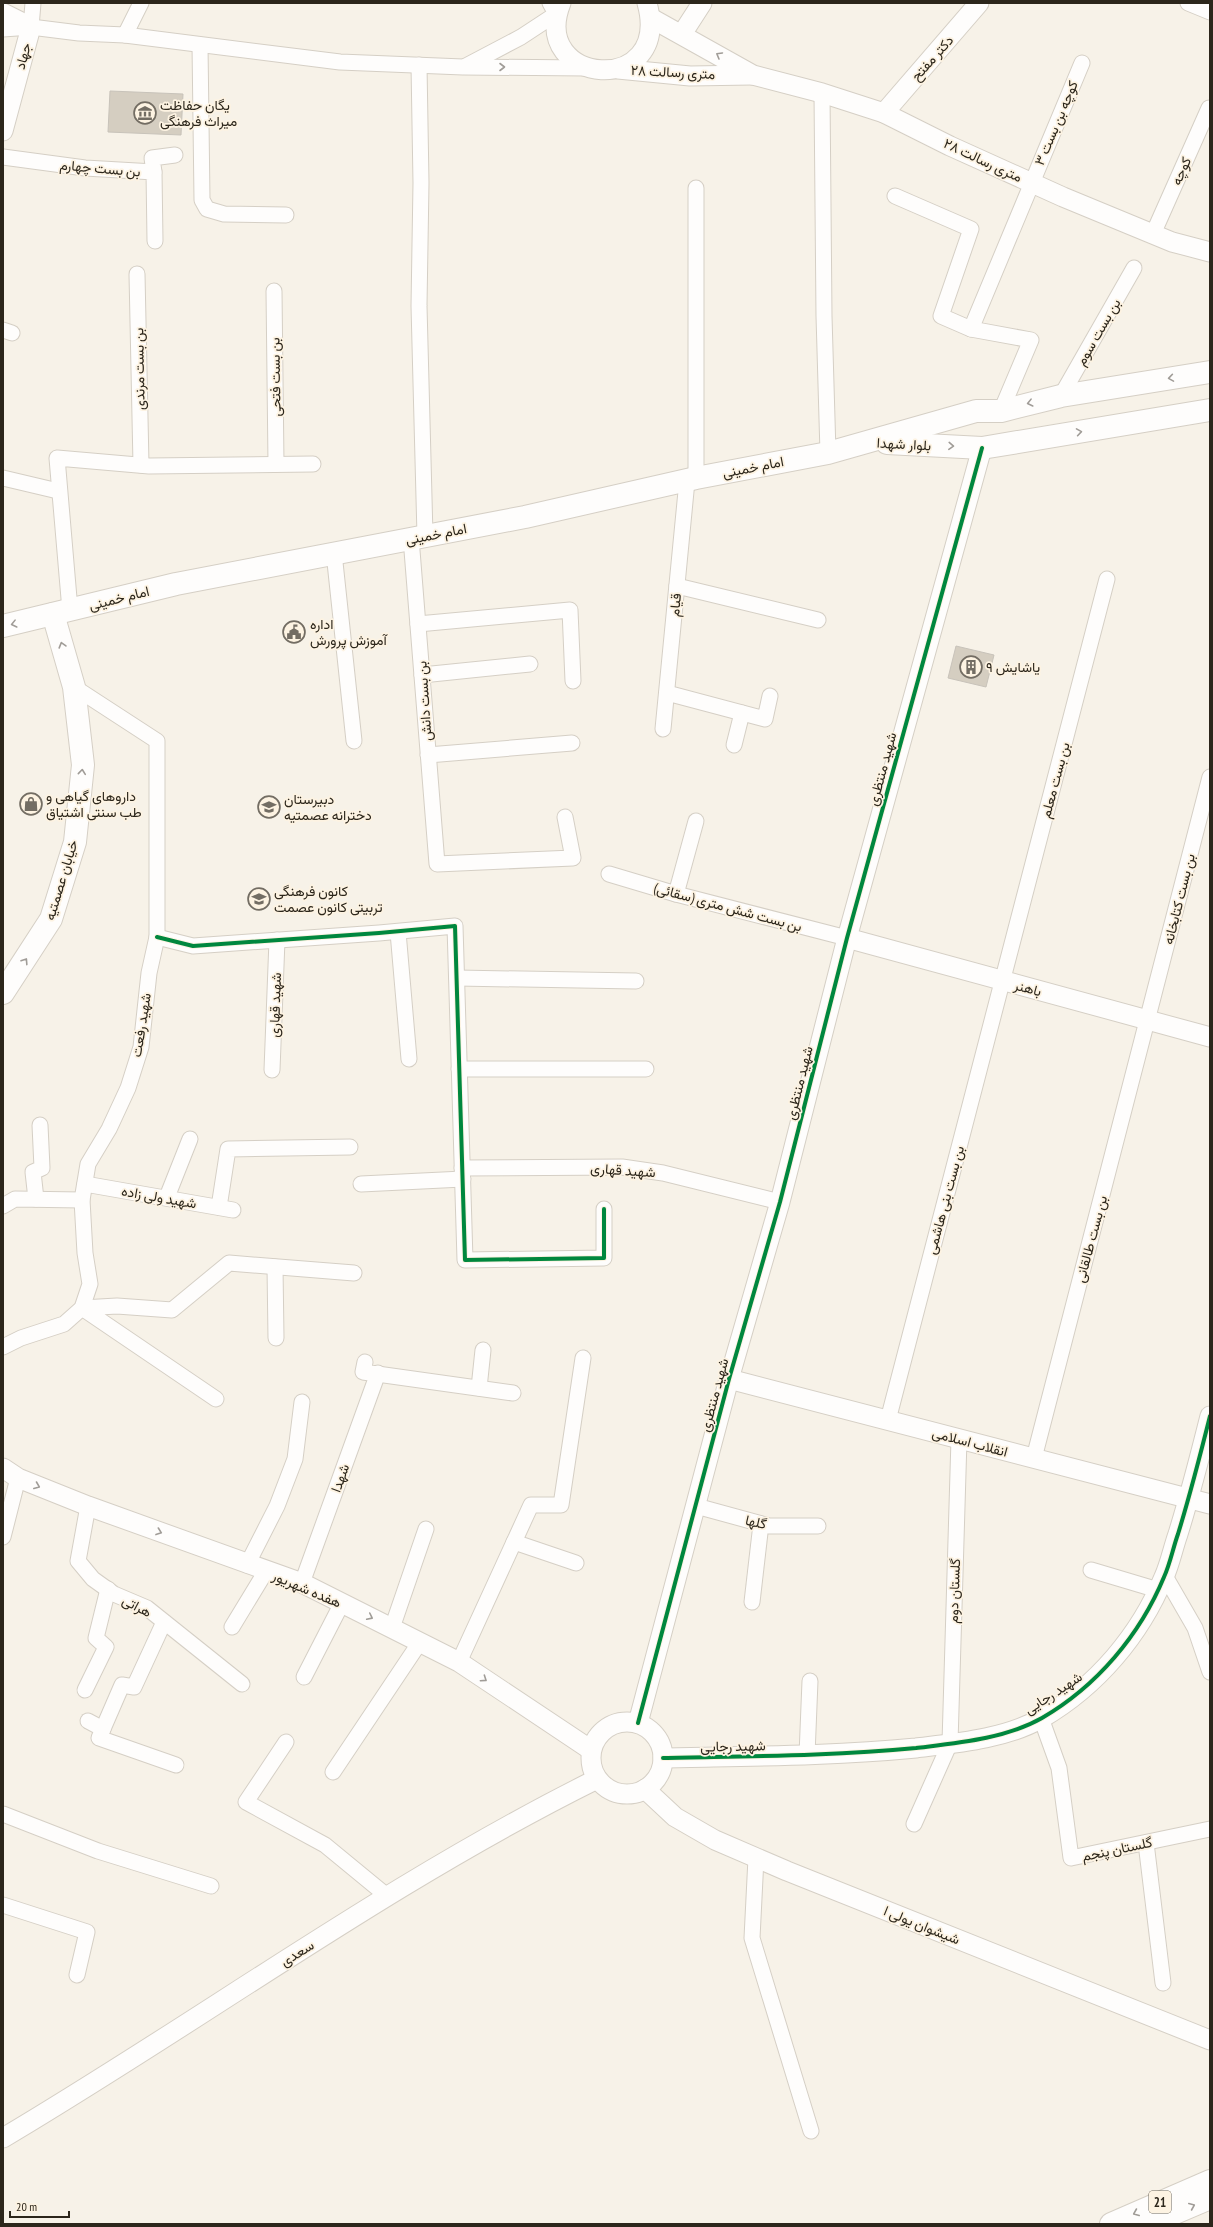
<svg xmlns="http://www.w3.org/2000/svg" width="1213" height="2227" font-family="'PT Sans Narrow',Vazirmatn,sans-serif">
<rect width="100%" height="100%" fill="#f7f2e8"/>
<g fill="#d5cec1" stroke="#c8c3ba">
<path d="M110,91L183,94L181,135L108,132Z"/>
<path d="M956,646L994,655L986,687L948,678Z"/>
</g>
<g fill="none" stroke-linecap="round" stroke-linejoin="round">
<g stroke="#d5cfc5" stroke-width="17">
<g id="minor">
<path d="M1188,3L1210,12"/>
<path d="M31,27L33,3"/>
<path d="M3,29L31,27L79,33L125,35L141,3"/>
<path d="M125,35L340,62L463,67L586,68"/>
<path d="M200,45L202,200L207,209L224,214L286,215"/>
<path d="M419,65L421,183L419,306L425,536"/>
<path d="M466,66L521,37L556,14L550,3"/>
<path d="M822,93L824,316L828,453"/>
<path d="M3,157L85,168L154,172L155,241"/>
<path d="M154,172L152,158L175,155"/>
<path d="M696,188V478"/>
<path d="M895,196L971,229L941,316L971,329L1031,340L1001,411"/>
<path d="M1153,234L1209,108"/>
<path d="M137,274L141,465"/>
<path d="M274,291L276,464"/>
<path d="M971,329L1082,63"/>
<path d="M3,330L12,333"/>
<path d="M1061,396L1134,268"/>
<path d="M3,478L58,491"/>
<path d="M411,538L437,864L573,858L565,817"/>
<path d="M334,553L354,741"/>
<path d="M677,586L818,620"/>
<path d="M70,610L57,458L149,466L313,464"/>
<path d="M418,624L570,610L573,681"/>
<path d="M422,675L530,664"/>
<path d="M667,693L765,719L770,696"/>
<path d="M663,729L687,481"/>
<path d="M734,745L742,713"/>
<path d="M428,755L572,743"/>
<path d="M609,874L676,894L847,938"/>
<path d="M676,894L696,821"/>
<path d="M398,932L409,1059"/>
<path d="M157,937L193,946L379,933L455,926L465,1260L604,1258V1209"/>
<path d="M457,978L636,981"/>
<path d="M459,1069H646"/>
<path d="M272,1070L277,940"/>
<path d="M462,1168L622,1167L663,1173L780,1202"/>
<path d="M85,1184L233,1210"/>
<path d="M361,1184L463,1179"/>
<path d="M167,1197L190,1139"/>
<path d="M36,1199L33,1172L42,1168L40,1125"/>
<path d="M3,1206L15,1199L82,1200"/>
<path d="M219,1207L228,1149L350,1147"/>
<path d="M275,1267L276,1338"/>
<path d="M3,1347L21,1338L64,1324L82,1308L90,1284L85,1253L82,1200L88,1164L109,1129L128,1088L141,1047L149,973L157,937V741L74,687"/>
<path d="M365,1362L363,1372L513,1393"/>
<path d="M479,1388L483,1350"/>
<path d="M216,1399L82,1308L117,1306L172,1310L229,1263L354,1273"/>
<path d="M888,1420L1107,579"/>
<path d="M1034,1458L1210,777"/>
<path d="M88,1506L78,1561L93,1579L114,1594L147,1608L242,1684"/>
<path d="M696,1506L769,1526H818"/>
<path d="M3,1537L18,1478"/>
<path d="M514,1542L576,1563"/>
<path d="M247,1565L277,1506L295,1459L302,1402"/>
<path d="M1091,1570L1158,1590"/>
<path d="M1165,1576L1195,1628L1210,1672"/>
<path d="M302,1583L378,1373"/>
<path d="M752,1602L761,1524"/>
<path d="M164,1622L134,1687L122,1685L99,1738L176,1765"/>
<path d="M232,1627L266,1571"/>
<path d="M392,1628L426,1529"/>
<path d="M459,1662L531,1505H561L583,1358"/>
<path d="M304,1677L342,1603"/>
<path d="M85,1690L106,1647L96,1638L108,1589"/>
<path d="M1041,1718L1059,1768L1071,1858L1210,1829"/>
<path d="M88,1721L103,1729"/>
<path d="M286,1742L246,1802L325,1845L387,1896"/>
<path d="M807,1755L810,1681"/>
<path d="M333,1772L420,1642"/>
<path d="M3,1814L98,1851L211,1886"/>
<path d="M914,1824L950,1743L959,1439"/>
<path d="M1146,1843L1163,1983"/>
<path d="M756,1858L752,1938L811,2131"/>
<path d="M3,1905L87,1932L77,1975"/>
</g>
</g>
<g stroke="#d5cfc5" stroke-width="21">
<g id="tertiary">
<path d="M561,3C528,86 673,98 647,3"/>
<path d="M3,13L31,27L3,131"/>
<path d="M651,18L753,75L822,93L884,113L950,146L1063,197L1172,242L1210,252"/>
<path d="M682,34L702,3"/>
<path d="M618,69L690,76L752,75"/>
<path d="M884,113L979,3"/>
<path d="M847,938L1210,1037"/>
<path d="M729,1379L1210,1504"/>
<path d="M3,1468L18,1478L88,1506L302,1583L459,1662L591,1750"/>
<circle cx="627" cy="1758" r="36"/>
<path d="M638,1723L729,1379L780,1202L847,938L982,448"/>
<path d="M663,1758C748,1756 832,1756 916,1748C957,1743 1005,1739 1042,1718C1097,1686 1140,1635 1164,1577C1170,1564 1173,1548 1178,1534C1190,1495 1200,1456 1210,1416"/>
<path d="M645,1789L675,1817L715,1840L787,1871L1210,2040"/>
<path d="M3,2138C202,2020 389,1882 597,1779"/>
</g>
</g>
<g stroke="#d5cfc5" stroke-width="24">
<path id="secondary" d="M3,993L51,919L75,842L83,765L74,687L53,614"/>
</g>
<g stroke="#d5cfc5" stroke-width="24">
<g id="primary">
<path d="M887,443L982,448L1210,410"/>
<path d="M3,626L176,584L525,517L696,478L828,453L976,411H1001L1061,396L1210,372"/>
</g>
</g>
<g stroke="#d5cfc5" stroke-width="24">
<g id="trunk">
<path d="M1111,2224L1210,2181"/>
<path d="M1149,2224L1210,2198"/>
</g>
</g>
<use href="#minor" stroke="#fefdfc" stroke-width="15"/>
<use href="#tertiary" stroke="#fefdfc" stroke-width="19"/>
<use href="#secondary" stroke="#fefdfc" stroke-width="22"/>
<use href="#primary" stroke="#fefdfc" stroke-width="22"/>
<use href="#trunk" stroke="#fefdfc" stroke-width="22"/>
<g stroke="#fdf3e2" stroke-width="6">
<g id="cycleway">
<path d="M157,937L193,946L379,933L455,926L465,1260L604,1258V1209"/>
<path d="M638,1723L729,1379L780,1202L847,938L982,448"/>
<path d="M663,1758C748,1756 832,1756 916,1748C957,1743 1005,1739 1042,1718C1097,1686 1140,1635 1164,1577C1170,1564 1173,1548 1178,1534C1190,1495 1200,1456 1210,1416"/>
</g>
</g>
<use href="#cycleway" stroke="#00873e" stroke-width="4"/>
</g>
<defs><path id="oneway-chevron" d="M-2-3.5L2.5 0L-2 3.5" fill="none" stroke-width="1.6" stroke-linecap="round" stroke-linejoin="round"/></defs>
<g stroke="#a09c97">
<use href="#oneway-chevron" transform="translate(719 55) rotate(-150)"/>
<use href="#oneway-chevron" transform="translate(502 67)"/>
<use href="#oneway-chevron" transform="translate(1171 378) rotate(171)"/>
<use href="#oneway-chevron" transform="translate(1030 403) rotate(166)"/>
<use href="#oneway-chevron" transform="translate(1079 432) rotate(-9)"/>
<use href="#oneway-chevron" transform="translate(951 446) rotate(3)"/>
<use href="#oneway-chevron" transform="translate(14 624) rotate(166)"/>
<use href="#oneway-chevron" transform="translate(62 645) rotate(-106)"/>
<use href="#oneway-chevron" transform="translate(82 772) rotate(-84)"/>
<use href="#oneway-chevron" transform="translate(25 961) rotate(-57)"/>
<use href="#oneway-chevron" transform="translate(37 1486) rotate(22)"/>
<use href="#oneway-chevron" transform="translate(159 1532) rotate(20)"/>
<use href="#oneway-chevron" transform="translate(370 1617) rotate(26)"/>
<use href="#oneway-chevron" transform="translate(484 1679) rotate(34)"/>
<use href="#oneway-chevron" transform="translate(1192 2206) rotate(-23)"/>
<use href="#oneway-chevron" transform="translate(1136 2213) rotate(157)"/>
</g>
<defs>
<g id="museum-ring" transform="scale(1.15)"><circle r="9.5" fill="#fdf3e2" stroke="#736d63" stroke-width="1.5"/><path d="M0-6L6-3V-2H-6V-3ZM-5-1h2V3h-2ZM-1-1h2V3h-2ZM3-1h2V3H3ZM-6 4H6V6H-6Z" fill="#736d63"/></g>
<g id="civic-ring" transform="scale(1.15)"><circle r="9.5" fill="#fdf3e2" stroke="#736d63" stroke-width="1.5"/><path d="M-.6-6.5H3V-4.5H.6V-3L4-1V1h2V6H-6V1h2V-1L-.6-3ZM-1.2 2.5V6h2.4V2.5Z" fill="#736d63"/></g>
<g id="building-ring" transform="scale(1.15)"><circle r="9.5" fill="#fdf3e2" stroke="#736d63" stroke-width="1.5"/><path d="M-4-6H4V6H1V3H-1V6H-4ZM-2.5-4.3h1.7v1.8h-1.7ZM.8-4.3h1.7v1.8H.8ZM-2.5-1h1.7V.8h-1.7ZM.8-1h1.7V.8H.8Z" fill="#736d63"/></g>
<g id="shop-ring" transform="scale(1.15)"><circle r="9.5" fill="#fdf3e2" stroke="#736d63" stroke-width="1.5"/><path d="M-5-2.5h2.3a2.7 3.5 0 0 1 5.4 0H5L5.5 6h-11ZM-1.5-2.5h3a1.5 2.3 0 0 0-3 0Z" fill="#736d63"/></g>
<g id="school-ring" transform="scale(1.15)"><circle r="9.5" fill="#fdf3e2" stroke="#736d63" stroke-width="1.5"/><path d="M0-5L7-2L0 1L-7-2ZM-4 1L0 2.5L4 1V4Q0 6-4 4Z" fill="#736d63"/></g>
</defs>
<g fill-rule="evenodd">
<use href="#museum-ring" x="145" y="113"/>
<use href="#civic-ring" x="294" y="632"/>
<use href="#building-ring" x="971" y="667"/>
<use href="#shop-ring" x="31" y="804"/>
<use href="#school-ring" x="269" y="807"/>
<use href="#school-ring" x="259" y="899"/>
</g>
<g text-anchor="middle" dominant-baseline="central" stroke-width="3.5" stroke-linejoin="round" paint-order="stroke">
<rect fill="#fdf3e2" stroke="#6b6457" stroke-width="1" x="1149" y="2191" width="22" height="22" rx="3"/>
<g font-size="13" font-weight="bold" fill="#2c261b">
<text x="1160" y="2202">21</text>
</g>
<g font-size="14" fill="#2c261b" stroke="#fdf3e2">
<text transform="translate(23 56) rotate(-75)">جهاد</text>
<text transform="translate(932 58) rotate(-48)">دکتر مفتح</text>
<text transform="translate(673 72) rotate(3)">۲۸ متری رسالت</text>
<text transform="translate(1056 123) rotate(-67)">کوچه بن بست ۳</text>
<text transform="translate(983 160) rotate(25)">۲۸ متری رسالت</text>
<text transform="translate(100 168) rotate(5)">بن بست چهارم</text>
<text transform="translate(1181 171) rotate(-66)">کوچه</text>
<text transform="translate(1098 332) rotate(-60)">بن بست سوم</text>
<text transform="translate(139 369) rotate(-91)">بن بست مرندی</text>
<text transform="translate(275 377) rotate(-91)">بن بست فتحی</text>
<text transform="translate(904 444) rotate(3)">بلوار شهدا</text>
<text transform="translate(753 467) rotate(-11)">امام خمینی</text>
<text transform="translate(436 534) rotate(-11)">امام خمینی</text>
<text transform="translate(119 598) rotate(-14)">امام خمینی</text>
<text transform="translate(675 605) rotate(-85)">قیام</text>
<text transform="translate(424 701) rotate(-94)">بن بست دانش</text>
<text transform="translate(882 769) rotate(-75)">شهید منتظری</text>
<text transform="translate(1055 780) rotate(-75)">بن بست معلم</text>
<text transform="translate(61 880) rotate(-73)">خیابان عصمتیه</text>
<text transform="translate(1179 899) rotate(-76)">بن بست کتابخانه</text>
<text transform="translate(728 907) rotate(15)">بن بست شش متری (سقائی)</text>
<text transform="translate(1028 988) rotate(15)">باهنر</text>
<text transform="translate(275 1005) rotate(-88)">شهید قهاری</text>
<text transform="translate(141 1025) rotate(-81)">شهید رفعت</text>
<text transform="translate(799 1083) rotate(-76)">شهید منتظری</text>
<text transform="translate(623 1170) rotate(4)">شهید قهاری</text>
<text transform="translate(159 1197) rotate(10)">شهید ولی زاده</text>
<text transform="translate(945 1200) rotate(-75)">بن بست بنی هاشمی</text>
<text transform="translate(1091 1239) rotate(-75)">بن بست طالقانی</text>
<text transform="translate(714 1395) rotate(-75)">شهید منتظری</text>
<text transform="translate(970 1442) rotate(15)">انقلاب اسلامی</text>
<text transform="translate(340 1478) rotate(-70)">شهدا</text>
<text transform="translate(756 1522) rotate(13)">گلها</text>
<text transform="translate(307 1589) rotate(23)">هفده شهریور</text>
<text transform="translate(954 1591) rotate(-88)">گلستان دوم</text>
<text transform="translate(137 1606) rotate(28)">هراتی</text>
<text transform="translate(1053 1693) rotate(-33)">شهید رجایی</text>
<text transform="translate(733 1746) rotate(-1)">شهید رجایی</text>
<text transform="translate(1117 1849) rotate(-12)">گلستان پنجم</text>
<text transform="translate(922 1925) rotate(22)">شیشوان یولی ا</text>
<text transform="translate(297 1953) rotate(-32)">سعدی</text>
</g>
<g font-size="14" fill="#2c261b" stroke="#fdf3e2" text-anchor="start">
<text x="160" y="105">یگان حفاظت<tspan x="160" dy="16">میراث فرهنگی</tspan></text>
<text x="310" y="624">اداره<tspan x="310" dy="16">آموزش پرورش</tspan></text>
<text x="986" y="667">یاشایش ۹</text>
<text x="46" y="796">داروهای گیاهی و<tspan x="46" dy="16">طب سنتی اشتیاق</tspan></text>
<text x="284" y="799">دبیرستان<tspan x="284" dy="16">دخترانه عصمتیه</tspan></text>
<text x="274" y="891">کانون فرهنگی<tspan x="274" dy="16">تربیتی کانون عصمت</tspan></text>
</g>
</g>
<rect width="1213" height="2227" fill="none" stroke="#2c261b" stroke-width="8"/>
<path d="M10 2211v6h59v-6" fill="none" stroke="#2c261b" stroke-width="2"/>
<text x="16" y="2211" font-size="12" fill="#2c261b" stroke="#fdf3e2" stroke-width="3" paint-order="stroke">20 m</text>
</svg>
